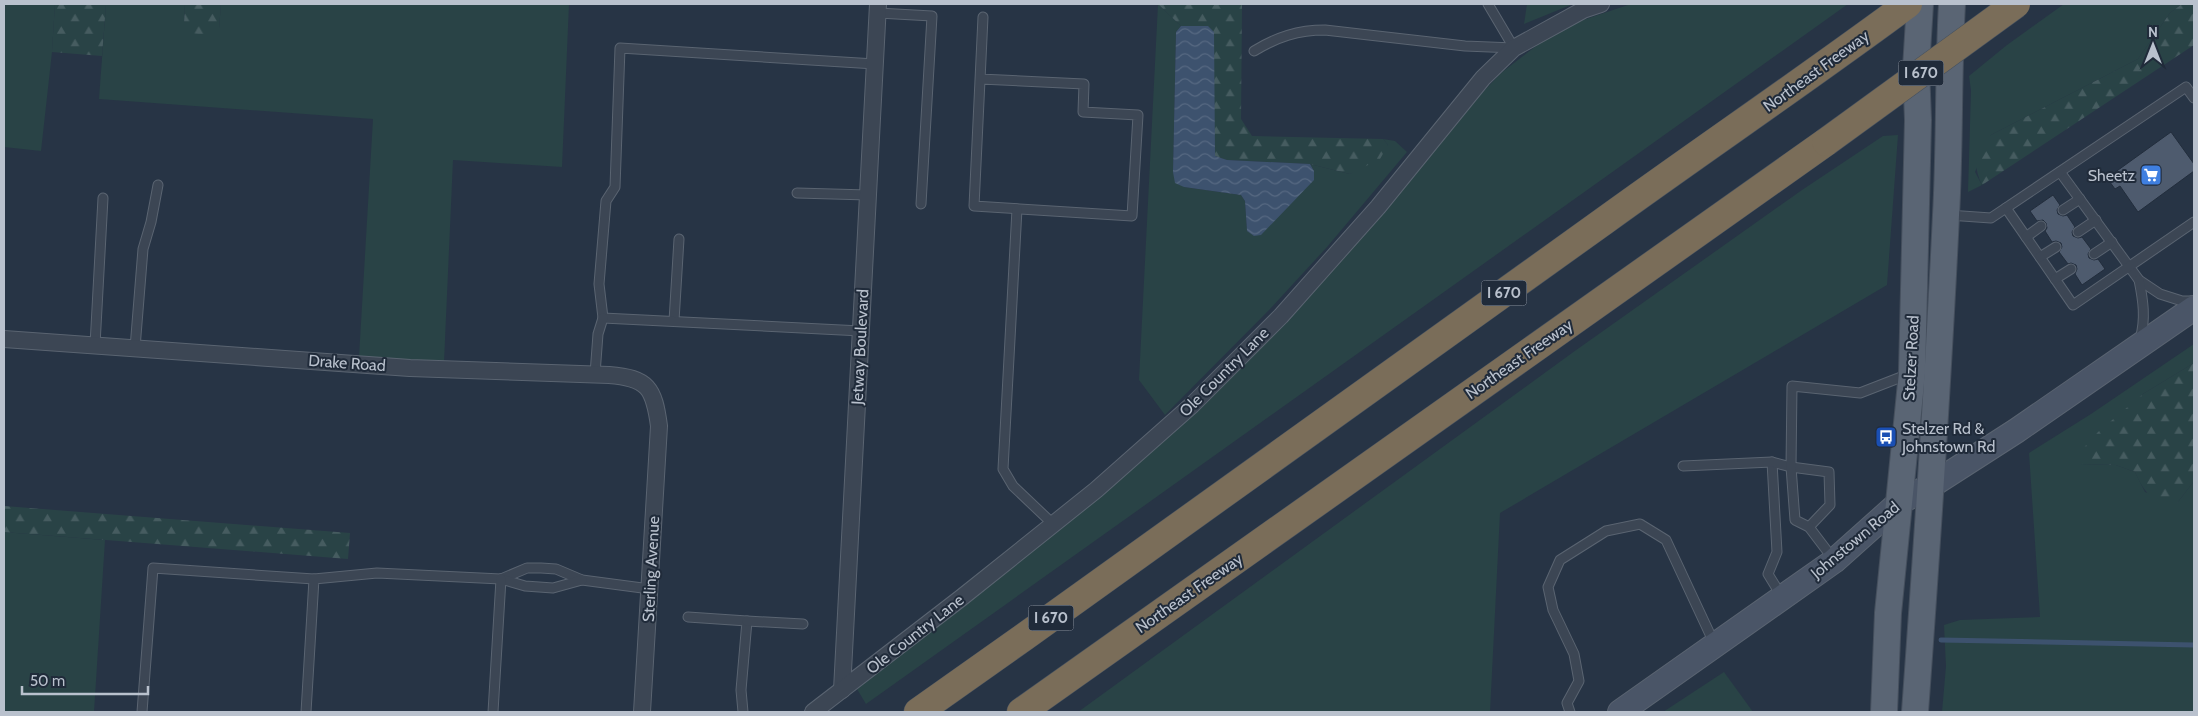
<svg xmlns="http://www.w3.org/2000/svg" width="2198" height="716" font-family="Cabin,sans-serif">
<defs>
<pattern id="forest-firs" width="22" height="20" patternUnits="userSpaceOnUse" patternTransform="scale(1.25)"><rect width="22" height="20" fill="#294346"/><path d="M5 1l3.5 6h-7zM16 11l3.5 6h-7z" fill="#465c60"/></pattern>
<pattern id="water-waves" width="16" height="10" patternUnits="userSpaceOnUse" patternTransform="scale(1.25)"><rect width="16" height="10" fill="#3d526e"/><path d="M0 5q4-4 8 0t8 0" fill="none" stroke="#576982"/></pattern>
</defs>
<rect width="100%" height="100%" fill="#273445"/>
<g fill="#294346">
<path d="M4,4H55L52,52L41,151L4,147Z"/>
<path d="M106,4H185L184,24L219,28L221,4H569L562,167L453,160L444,362L359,357L373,119L99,99Z"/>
<path d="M1158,4L1181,26L1176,32L1173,172L1184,187L1241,195L1245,201L1247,231L1314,171L1310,164L1350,174L1388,145L1383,139L1395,141L1407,152L1327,247L1269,310L1165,415L1139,380Z"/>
<path d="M1527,4H1573L1524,24Z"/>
<path d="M1631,4H1848L866,704L857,689L1048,539L1177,430L1278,328L1376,222L1481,94L1501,73L1544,40L1583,20Z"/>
<path d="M2064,4H2182L2170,13L2138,59L1991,135L1975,172L1982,185L1968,192L1971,90L1969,76L2007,45Z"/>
<path d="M1898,135L1887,285L1500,513L1490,712H1078L1572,353L1802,190L1883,136Z"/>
<path d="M2194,344V363L2143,394L2081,464L2116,465L2135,472L2145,492L2177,503L2194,481V712H1942L1946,666L1944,625L1960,620L2040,617L2029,453L2091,414Z"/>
<path d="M4,532L105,540L94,712H4Z"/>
<path d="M1724,672L1753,712H1663Z"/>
</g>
<g fill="url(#forest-firs)">
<path d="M55,4H106L102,56L52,52Z"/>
<path d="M185,4H221L219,28L208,35L189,33L184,24Z"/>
<path d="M1158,4H1242L1241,119L1252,136L1383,139L1388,145L1380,159L1350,174L1310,164L1227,160L1215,156L1208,26H1181Z"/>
<path d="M2182,4H2194V45L1982,185C1972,165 1976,150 1991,135L2138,59L2170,13Z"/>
<path d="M2194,363V481L2177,503C2151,503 2145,493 2135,472L2116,465L2080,464L2079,453L2098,432L2143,394Z"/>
<path d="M4,506L350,533L348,559L4,532Z"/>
</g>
<path fill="url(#water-waves)" d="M1181,26H1208L1214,32L1215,156L1227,160L1310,164L1314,171V180L1261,235L1254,236L1247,231L1245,201L1241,195L1184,187L1175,183L1173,172L1176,32Z"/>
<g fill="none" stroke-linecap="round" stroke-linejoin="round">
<path stroke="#3d526e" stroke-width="5" d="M1941,640L2194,645"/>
</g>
<g fill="#4e5b6e" stroke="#222d3c">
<path d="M2171,132L2194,164V171L2138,212L2120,186L2115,189L2107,178Z"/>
<path d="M2053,195L2060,205L2057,210L2058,214L2063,216L2067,215L2075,227L2072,232L2073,236L2078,238L2082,237L2091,249L2088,254L2089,258L2094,260L2098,259L2105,269L2082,285L2075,274L2077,269L2076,265L2071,263L2068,264L2059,252L2062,247L2061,243L2056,241L2052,242L2045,231L2047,228L2046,223L2043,220L2037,221L2030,211Z"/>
</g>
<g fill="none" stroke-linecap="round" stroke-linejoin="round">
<g stroke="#5a6471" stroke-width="11">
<g id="service">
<path d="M1488,4L1514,48"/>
<path d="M878,13L932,16L921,204"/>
<path d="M1254,51C1277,37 1298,30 1325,30L1465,46L1514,48"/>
<path d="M980,79L1084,84L1083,112L1138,115L1132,216L974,206L983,17"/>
<path d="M2060,172L2139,280L2160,294L2182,301H2194"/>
<path d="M797,193L868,195"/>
<path d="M2006,208L2073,305L2194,222"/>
<path d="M1017,209L1003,469L1013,486L1053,524"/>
<path d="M2063,210L2080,199"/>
<path d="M1948,215L1991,218L2186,87L2194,98"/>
<path d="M2078,232L2096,220"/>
<path d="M2026,237L2041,226"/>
<path d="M2094,254L2112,242"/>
<path d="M2040,257L2056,247"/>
<path d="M2055,279L2071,269"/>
<path d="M2139,280C2143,300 2146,319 2140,339"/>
<path d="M674,321L679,239"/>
<path d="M861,331L603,318L599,284L606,201L615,187L620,48L875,64"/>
<path d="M95,345L103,198"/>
<path d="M135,348L143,249L151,222L158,185"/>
<path d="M595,374L598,334L603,318"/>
<path d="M1772,462L1777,552L1768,574L1782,597"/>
<path d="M1683,466L1772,462L1791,467L1829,472L1830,505L1809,527"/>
<path d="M1834,560L1809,527L1795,520L1791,467L1792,386L1860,393L1909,374"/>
<path d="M501,579L527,568H541L556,569L582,580L650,589"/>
<path d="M688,617L747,621L741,690L743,712"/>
<path d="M747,621L803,624"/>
<path d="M142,712L153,568L314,579"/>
<path d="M306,712L314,579L377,573L501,579L525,586L553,588L582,580"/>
<path d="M493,712L501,579"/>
<path d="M1570,712L1567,703L1579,681L1574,654L1553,610L1548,587L1560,560L1606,531L1640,524L1666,540L1715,645"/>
</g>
</g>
<g stroke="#5a6471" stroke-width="18">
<g id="minor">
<path d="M4,339L410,368L609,375C648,378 654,388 659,426L642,712"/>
<path d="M842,690L878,4"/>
<path d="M813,712L961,598L1096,490L1192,405L1281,316L1378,207L1483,78L1514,48L1583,10L1601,4"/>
</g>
</g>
<g stroke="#5a6471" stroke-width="26">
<path id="secondary" d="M1620,712L1834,561L1900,502L1932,485L2016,431L2194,308"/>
</g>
<g stroke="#454f5d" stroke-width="28">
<g id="primary">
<path d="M1884,712L1888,613L1912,373L1918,120L1916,68L1920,4"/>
<path d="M1915,712C1927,547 1938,381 1946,215C1950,144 1948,74 1952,4"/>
</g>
</g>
<g stroke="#46515f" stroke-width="29">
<g id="motorway">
<path d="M918,712C1148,550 1376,385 1604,221C1705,148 1808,78 1908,4"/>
<path d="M1021,712L1826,142"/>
</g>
</g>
<use href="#service" stroke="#3c4654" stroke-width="9"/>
<use href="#minor" stroke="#3c4654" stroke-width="16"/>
<use href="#secondary" stroke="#4a5567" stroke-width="24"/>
<use href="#primary" stroke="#5a6574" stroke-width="26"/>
<use href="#motorway" stroke="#7a6d59" stroke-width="28"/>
<g stroke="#46515f" stroke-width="29" stroke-linecap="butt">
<path id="motorway-bridge" d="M1826,142L2016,4"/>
</g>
<use href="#motorway-bridge" stroke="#7a6d59" stroke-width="28"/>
</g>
<defs>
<g id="supermarket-square" transform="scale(1.125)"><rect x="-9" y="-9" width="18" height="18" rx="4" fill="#3f7fe0" stroke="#202b3a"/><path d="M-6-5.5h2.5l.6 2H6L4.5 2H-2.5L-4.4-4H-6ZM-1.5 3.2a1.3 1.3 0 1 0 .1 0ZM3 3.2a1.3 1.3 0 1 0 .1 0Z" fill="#fff"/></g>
<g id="bus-square" transform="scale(1.125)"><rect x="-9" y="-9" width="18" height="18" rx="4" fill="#1a4fb4" stroke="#202b3a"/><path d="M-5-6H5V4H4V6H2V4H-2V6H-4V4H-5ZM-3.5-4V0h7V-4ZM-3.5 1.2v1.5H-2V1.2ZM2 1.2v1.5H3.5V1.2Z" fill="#fff"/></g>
</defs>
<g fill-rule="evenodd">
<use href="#supermarket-square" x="2151" y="175"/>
<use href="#bus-square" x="1886" y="437"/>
</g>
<g text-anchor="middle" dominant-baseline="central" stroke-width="4" stroke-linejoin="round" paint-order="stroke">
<g fill="#202b3a" stroke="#8b94a1" stroke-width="1">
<rect x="1898.5" y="60.5" width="45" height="25" rx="4"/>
<rect x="1481.5" y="280.5" width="45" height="25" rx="4"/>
<rect x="1028.5" y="605.5" width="45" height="25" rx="4"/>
</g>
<g font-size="15" font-weight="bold" fill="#b9c1cd">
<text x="1921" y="73">I 670</text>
<text x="1504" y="293">I 670</text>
<text x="1051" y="618">I 670</text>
</g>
<g font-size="16" fill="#b9c1cd" stroke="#202b3a">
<text transform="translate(1816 71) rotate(-36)">Northeast Freeway</text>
<text transform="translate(860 347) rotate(-87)">Jetway Boulevard</text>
<text transform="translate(1911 358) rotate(-87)">Stelzer Road</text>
<text transform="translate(1519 359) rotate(-35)">Northeast Freeway</text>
<text transform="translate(347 363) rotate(4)">Drake Road</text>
<text transform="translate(1224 372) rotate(-45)">Ole Country Lane</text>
<text transform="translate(1855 540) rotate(-40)">Johnstown Road</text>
<text transform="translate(651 569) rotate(-87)">Sterling Avenue</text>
<text transform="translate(1189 593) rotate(-35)">Northeast Freeway</text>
<text transform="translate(915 634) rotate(-38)">Ole Country Lane</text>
</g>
<g font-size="16" fill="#b9c1cd" stroke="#202b3a" text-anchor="end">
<text x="2135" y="175">Sheetz</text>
<text x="1902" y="428" text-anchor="start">Stelzer Rd &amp;<tspan x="1902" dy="18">Johnstown Rd</tspan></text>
</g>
</g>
<rect width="2198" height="716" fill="none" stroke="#b9c1cd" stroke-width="10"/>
<g transform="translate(2153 45)" stroke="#202b3a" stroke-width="4" paint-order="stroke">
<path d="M0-4L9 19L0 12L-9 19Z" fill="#b9c1cd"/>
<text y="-8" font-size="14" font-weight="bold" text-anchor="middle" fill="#b9c1cd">N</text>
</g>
<path d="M22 686v8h126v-8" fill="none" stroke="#b9c1cd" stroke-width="2.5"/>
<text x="30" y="686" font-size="15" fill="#b9c1cd" stroke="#202b3a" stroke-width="4" paint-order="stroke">50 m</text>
</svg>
